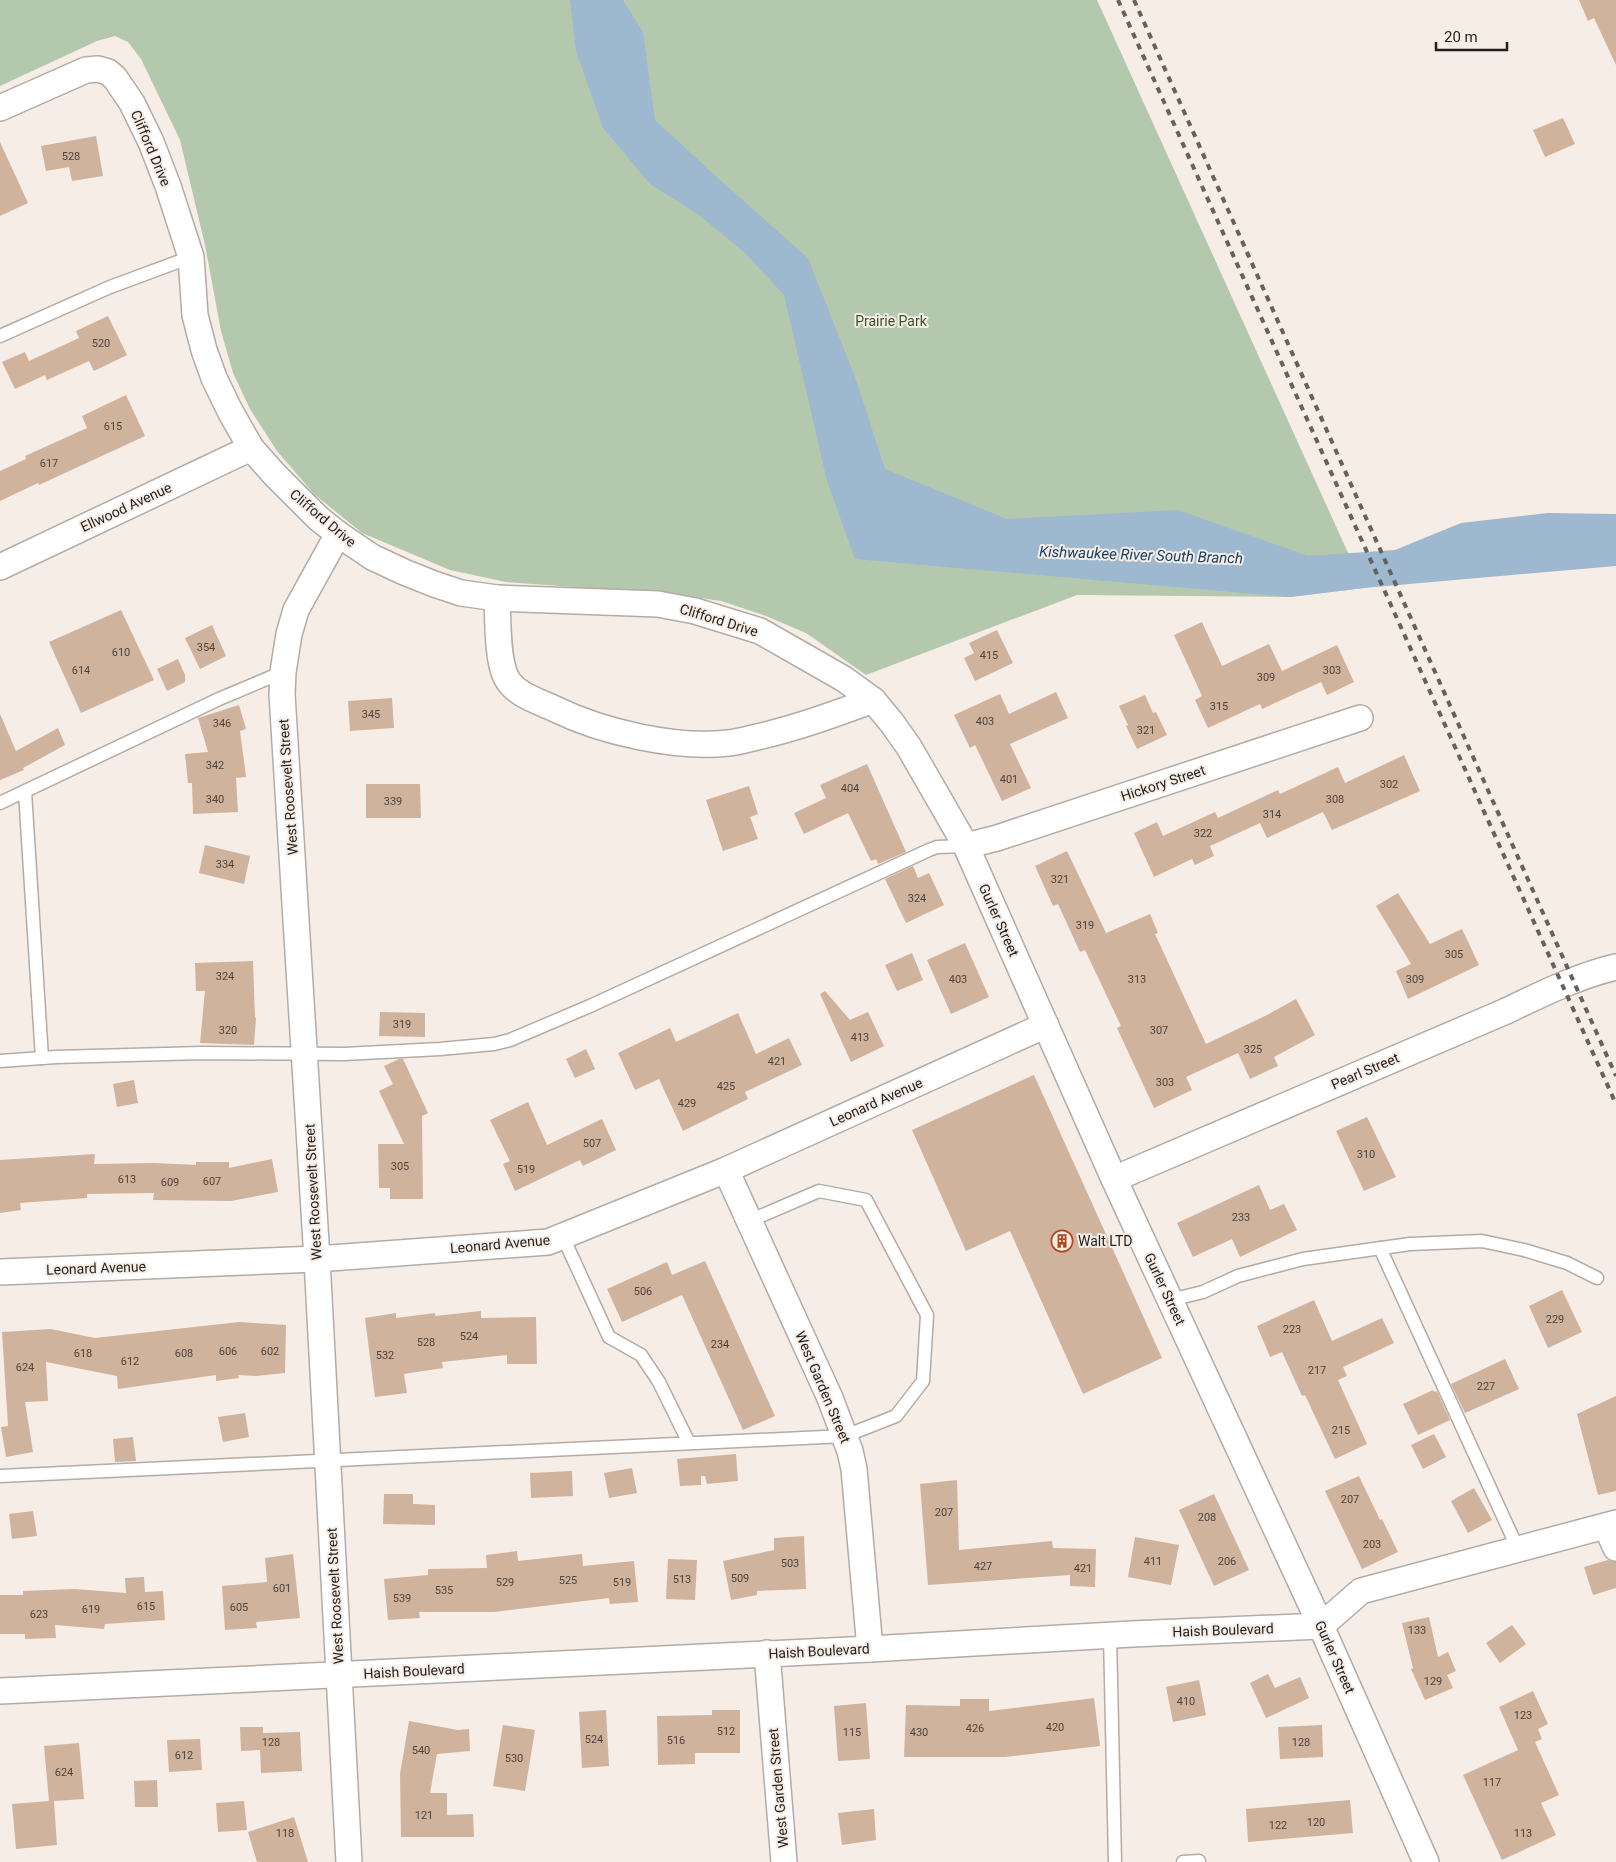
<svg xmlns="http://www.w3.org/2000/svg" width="1616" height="1862" font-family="Roboto,sans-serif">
<rect width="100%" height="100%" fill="#f6ede7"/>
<path fill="#b4c8ae" d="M0,0H1097L1364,588L1290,597L1077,595L866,675L806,633L766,616L721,601L671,594L506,582L450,570L362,533L314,494L277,451L250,409L233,373L221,331L205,245L180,140L141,59L128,42L115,36L97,41L0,86Z"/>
<path fill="#9db8cf" d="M570,0H623L643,32L655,120L719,179L808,258L855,377L885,469L1007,519L1178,510L1308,556L1395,550L1461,523L1548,513L1616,514V566L1364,588L1290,597L855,559L827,481L784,295L744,252L699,215L650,184L603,128L576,51Z"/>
<g fill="#d0b39d">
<path d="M1579,0H1616V65L1594,18L1588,21Z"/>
<path d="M1563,118L1575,144L1545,157L1533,130Z"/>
<path d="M96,136L103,176L72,181L69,167L46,171L41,146Z"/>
<path d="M0,142L28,203L0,216Z"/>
<path d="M108,316L127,355L94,371L89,361L47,380L45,375L15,389L2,362L25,352L29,361L79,338L76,331Z"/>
<path d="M126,395L145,436L39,485L38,483L0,501V471L26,459L25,456L87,428L82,416Z"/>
<path d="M121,610L154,680L81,713L49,642Z"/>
<path d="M1202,622L1222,666L1269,644L1282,671L1337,645L1354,682L1327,695L1321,682L1262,709L1260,704L1208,728L1195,700L1202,696L1174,635Z"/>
<path d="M212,625L226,656L200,669L185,638Z"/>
<path d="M997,630L1013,663L975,681L964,658L974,653L969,643Z"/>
<path d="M178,659L185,675V682L167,691L157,669Z"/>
<path d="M1056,692L1068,718L1010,744L1031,788L1002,801L975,745L970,748L954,715L1000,694L1009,714Z"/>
<path d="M1145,695L1153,713L1156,712L1167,735L1137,749L1126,726L1128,725L1119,706Z"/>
<path d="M392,698L394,728L350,731L348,701Z"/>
<path d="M239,705L246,729L240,731L246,777L236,778L238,812L193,814L192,783H188L185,754L208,752L198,718Z"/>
<path d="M0,714L16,751L58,728L65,745L23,768L24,770L0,780Z"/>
<path d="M1404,755L1420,791L1332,830L1323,812L1267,838L1260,823L1210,846L1214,856L1195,865L1192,859L1154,877L1134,833L1157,822L1163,836L1215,812L1218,818L1278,790L1280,794L1338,767L1345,783Z"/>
<path d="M867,764L906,852L878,864L876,859L871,861L848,813L804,834L794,813L826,798L820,785Z"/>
<path d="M366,784H420L421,818H366Z"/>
<path d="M749,786L758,814L750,817L758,839L723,851L706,800Z"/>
<path d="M205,845L250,856L244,884L199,873Z"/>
<path d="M1067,851L1106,933L1150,914L1158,933L1155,934L1206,1044L1265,1016L1296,999L1315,1035L1274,1057L1278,1066L1250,1079L1238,1053L1186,1077L1192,1090L1154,1108L1117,1028L1121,1026L1085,950L1080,952L1058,904L1053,906L1035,866Z"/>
<path d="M913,866L918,878L929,873L944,905L906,923L885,879Z"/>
<path d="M1398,893L1430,944L1462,929L1479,965L1408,999L1396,971L1411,964L1376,906Z"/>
<path d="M965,943L989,997L951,1014L927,960Z"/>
<path d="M912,953L923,980L897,991L885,965Z"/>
<path d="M253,961L255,1017L256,1018L254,1045L200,1043L205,991H196L195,963Z"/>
<path d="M825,991L850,1020L868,1012L884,1046L851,1062L820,994Z"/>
<path d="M380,1012L425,1013V1037L379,1036Z"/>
<path d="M738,1013L756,1054L789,1038L802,1065L745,1092L748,1099L683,1131L659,1079L635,1090L618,1053L670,1028L676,1042Z"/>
<path d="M586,1049L595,1069L575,1078L566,1059Z"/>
<path d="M399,1059H403L428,1113L422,1116L423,1199H390V1188H379L378,1144H404L379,1091L393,1084L384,1066Z"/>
<path d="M1034,1075L1162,1358L1083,1394L1010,1231L966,1251L912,1130Z"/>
<path d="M134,1080L138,1103L117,1107L113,1084Z"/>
<path d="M528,1102L547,1145L602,1119L616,1150L583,1166L580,1160L515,1191L503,1164L510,1161L490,1120Z"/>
<path d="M1367,1117L1396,1177L1364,1191L1336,1131Z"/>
<path d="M95,1154L94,1164L154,1163L196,1165V1162H229V1168L272,1159L278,1192L231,1201L153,1200L154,1193L87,1194V1198L20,1203L21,1210L0,1213V1160Z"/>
<path d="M1259,1185L1270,1210L1284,1204L1297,1230L1240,1257L1232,1239L1193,1257L1177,1223Z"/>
<path d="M705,1261L775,1416L743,1430L682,1295L622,1322L607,1289L667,1262L672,1275Z"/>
<path d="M1562,1290L1582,1332L1548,1348L1529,1306Z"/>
<path d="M1314,1300L1332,1341L1382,1318L1394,1343L1343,1367L1347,1376L1338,1380L1367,1444L1335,1459L1305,1395L1302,1396L1282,1352L1270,1357L1257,1326Z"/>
<path d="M481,1311V1318L536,1317L537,1364H507V1355L442,1362L443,1368L404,1374L407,1393L375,1397L365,1318L396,1313V1318L435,1313V1316Z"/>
<path d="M239,1322L286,1325L285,1373L256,1376L238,1375L239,1378L216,1381V1375L118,1389L117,1376L46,1362L48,1401L25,1402L33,1452L6,1457L1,1427L8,1426L2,1332L51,1329L95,1338Z"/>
<path d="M1505,1359L1519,1389L1465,1413L1451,1384Z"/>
<path d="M1433,1390L1434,1392L1437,1391L1450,1420L1418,1435L1403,1404Z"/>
<path d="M1616,1396V1491L1598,1495L1577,1414Z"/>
<path d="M245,1413L249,1437L223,1442L218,1417Z"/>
<path d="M1434,1434L1446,1457L1423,1469L1411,1445Z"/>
<path d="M133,1437L136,1461L115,1462L113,1439Z"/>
<path d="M736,1454L738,1481L707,1484L705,1476H701V1485L680,1486L677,1459Z"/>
<path d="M632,1468L637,1493L609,1498L604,1473Z"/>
<path d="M572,1471L573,1496L531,1498L530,1473Z"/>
<path d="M1359,1476L1380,1520L1382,1519L1398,1552L1362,1569L1325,1491Z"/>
<path d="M957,1480L959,1550L1052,1541L1053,1548L1096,1549L1095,1587L1070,1586V1575L928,1585L920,1484Z"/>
<path d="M1474,1488L1492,1520L1468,1533L1451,1501Z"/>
<path d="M384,1494H413V1504L435,1505V1525L383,1524Z"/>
<path d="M1214,1494L1249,1570L1214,1586L1179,1510Z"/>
<path d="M33,1511L37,1536L12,1539L9,1514Z"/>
<path d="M804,1536L806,1589L757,1591V1595L731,1600L723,1561L774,1550V1538Z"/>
<path d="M1135,1537L1179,1545L1171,1585L1128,1577Z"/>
<path d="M517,1551L518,1561L582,1554L583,1566L634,1561L638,1602L610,1604L609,1598L494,1612H419L420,1618L388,1620L384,1579L428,1575V1569L487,1568L486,1555Z"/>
<path d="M293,1554L300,1618L256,1622L257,1628L225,1630L222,1586L267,1582L265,1558Z"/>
<path d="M668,1559L697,1560L695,1600L666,1599Z"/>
<path d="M1608,1560L1616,1562V1588L1593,1595L1584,1567Z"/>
<path d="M144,1577L145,1592L163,1591L165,1620L105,1624L104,1629L55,1625L56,1638L25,1639V1634H0V1595H23V1591L75,1589L126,1593L125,1578Z"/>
<path d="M1429,1617L1438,1657L1448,1652L1456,1671L1447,1675L1453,1688L1425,1700L1411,1669L1413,1668L1402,1623Z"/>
<path d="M1512,1625L1526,1644L1500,1663L1486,1643Z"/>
<path d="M1268,1674L1275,1688L1300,1677L1309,1698L1266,1718L1250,1683Z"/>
<path d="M1199,1680L1206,1715L1173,1722L1166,1687Z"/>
<path d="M1533,1691L1548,1724L1538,1729L1542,1739L1535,1742L1559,1795L1541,1803L1556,1835L1502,1860L1463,1775L1518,1750L1499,1707Z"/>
<path d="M1094,1698L1100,1746L1005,1757H904L906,1705L960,1706V1699H989V1711Z"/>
<path d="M866,1703L870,1759L838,1761L834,1706Z"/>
<path d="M606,1710L609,1766L582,1768L579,1712Z"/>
<path d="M712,1710H740V1753H695V1764L658,1765L657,1716L712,1715Z"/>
<path d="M409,1721L458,1730L469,1729L470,1751L437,1754L430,1793H447V1815L473,1814L474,1837H401L400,1774Z"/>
<path d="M503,1725L535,1730L525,1791L493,1786Z"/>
<path d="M1322,1725L1323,1757L1280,1759L1278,1727Z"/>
<path d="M240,1727H263V1733L300,1732L302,1771L261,1773L260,1750L241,1751Z"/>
<path d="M200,1739L202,1770L169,1772L167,1740Z"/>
<path d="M79,1743L84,1799L54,1801L57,1845L16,1849L12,1804L49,1801L44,1746Z"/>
<path d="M157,1780L158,1807H135L134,1781Z"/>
<path d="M1350,1800L1353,1833L1248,1842L1246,1809Z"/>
<path d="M244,1801L247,1830L218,1832L216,1803Z"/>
<path d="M874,1809L876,1840L842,1845L838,1813Z"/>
<path d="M294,1817L308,1862H257L248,1832Z"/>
</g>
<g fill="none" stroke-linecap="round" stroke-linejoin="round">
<g stroke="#b3aba5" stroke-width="15">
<g id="lane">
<path d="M0,336L110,287L191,257"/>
<path d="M25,792L42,1058"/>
<path d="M0,803L219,699L283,672"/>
<path d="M0,1061L56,1057L202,1053L344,1054L440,1049L494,1044L510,1040L590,1006L929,850L937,847L966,846"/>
<path d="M563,1237L609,1337L641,1355L659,1382L689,1443"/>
<path d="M1380,1248L1518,1549"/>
<path d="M1170,1300L1203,1292L1238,1276L1303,1259L1410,1244L1482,1241L1524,1250L1567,1263L1597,1278"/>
<path d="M0,1476L845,1436L896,1416L923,1381L927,1315L866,1200L819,1191L749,1221"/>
<path d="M1110,1635L1115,1862"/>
<path d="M1183,1862L1199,1861"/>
</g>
</g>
<g stroke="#b3aba5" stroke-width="28">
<g id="street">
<path d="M0,108L86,70L98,69L108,72L115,78L132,103L151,142L168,186L191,257L195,315L204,350L214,378L230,411L251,448L275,475L318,518L338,534L372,557L404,572L434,584L461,593L497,598L658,604L695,611L760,631L844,679L873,700L892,723L909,747L966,846L1114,1179L1321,1626L1426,1862"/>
<path d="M338,534L296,610L289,634L283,672L282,694L317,1259L349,1862"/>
<path d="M0,567L251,448"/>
<path d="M497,598C498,619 497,659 506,677C515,695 538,701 555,709C602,732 676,749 728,743C738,742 748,739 757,737C797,728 835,714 873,700"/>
<path d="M966,846L997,838L1360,718"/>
<path d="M726,1170L830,1398L850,1451L854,1469L870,1649"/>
<path d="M1114,1179L1504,1012C1540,995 1577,976 1616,967"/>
<path d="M0,1272L317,1259L548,1242L726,1170L1046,1025"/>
<path d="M1606,1526L1616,1548"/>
<path d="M767,1653L784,1862"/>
<path d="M0,1691L870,1649L1132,1634L1321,1626L1361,1591L1616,1523"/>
</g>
</g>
<use href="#lane" stroke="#fff" stroke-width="12"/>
<use href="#street" stroke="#fff" stroke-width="25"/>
<g stroke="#66615d" stroke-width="4" stroke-dasharray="6 6" stroke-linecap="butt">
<path d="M1118,0L1616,1104"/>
<path d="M1134,0L1616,1076"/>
</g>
</g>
<defs>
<g id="building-ring" transform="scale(1.125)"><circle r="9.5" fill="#f6ede7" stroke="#ae4a1b" stroke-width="1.5"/><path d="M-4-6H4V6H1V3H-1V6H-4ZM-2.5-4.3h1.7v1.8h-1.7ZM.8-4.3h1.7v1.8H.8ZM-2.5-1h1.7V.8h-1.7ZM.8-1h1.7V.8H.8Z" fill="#ae4a1b"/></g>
</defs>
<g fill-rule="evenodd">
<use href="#building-ring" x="1062" y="1241"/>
</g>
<g text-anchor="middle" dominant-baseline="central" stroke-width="4" stroke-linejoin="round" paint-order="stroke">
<g font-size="11" fill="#4d433c">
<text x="71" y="156">528</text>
<text x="101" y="343">520</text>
<text x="113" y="426">615</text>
<text x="49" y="463">617</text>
<text x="206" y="647">354</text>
<text x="121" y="652">610</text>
<text x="989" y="655">415</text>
<text x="81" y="670">614</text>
<text x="1332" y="670">303</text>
<text x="1266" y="677">309</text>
<text x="1219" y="706">315</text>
<text x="371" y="714">345</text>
<text x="985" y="721">403</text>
<text x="222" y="723">346</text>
<text x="1146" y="730">321</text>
<text x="215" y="765">342</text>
<text x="1009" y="779">401</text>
<text x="1389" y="784">302</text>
<text x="850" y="788">404</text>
<text x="215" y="799">340</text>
<text x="1335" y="799">308</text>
<text x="393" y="801">339</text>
<text x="1272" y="814">314</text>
<text x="1203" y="833">322</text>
<text x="225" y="864">334</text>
<text x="1060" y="879">321</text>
<text x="917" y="898">324</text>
<text x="1085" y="925">319</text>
<text x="1454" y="954">305</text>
<text x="225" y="976">324</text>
<text x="958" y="979">403</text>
<text x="1137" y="979">313</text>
<text x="1415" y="979">309</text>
<text x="402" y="1024">319</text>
<text x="228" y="1030">320</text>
<text x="1159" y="1030">307</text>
<text x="860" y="1037">413</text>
<text x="1253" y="1049">325</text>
<text x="777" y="1061">421</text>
<text x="1165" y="1082">303</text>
<text x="726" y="1086">425</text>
<text x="687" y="1103">429</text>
<text x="592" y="1143">507</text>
<text x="1366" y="1154">310</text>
<text x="400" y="1166">305</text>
<text x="526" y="1169">519</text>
<text x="127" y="1179">613</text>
<text x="212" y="1181">607</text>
<text x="170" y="1182">609</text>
<text x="1241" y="1217">233</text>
<text x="643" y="1291">506</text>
<text x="1555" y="1319">229</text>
<text x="1292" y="1329">223</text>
<text x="469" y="1336">524</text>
<text x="426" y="1342">528</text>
<text x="720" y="1344">234</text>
<text x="228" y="1351">606</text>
<text x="270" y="1351">602</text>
<text x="83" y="1353">618</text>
<text x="184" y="1353">608</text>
<text x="385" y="1355">532</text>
<text x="130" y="1361">612</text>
<text x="25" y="1367">624</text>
<text x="1317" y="1370">217</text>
<text x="1486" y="1386">227</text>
<text x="1341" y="1430">215</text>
<text x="1350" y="1499">207</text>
<text x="944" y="1512">207</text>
<text x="1207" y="1517">208</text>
<text x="1372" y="1544">203</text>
<text x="1153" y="1561">411</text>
<text x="1227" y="1561">206</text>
<text x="790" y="1563">503</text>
<text x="983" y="1566">427</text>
<text x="1083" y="1568">421</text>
<text x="740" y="1578">509</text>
<text x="682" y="1579">513</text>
<text x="568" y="1580">525</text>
<text x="505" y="1582">529</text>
<text x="622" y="1582">519</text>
<text x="282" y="1588">601</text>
<text x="444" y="1590">535</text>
<text x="402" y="1598">539</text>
<text x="146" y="1606">615</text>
<text x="239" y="1607">605</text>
<text x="91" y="1609">619</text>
<text x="39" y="1614">623</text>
<text x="1417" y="1630">133</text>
<text x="1433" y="1681">129</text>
<text x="1186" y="1701">410</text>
<text x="1523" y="1715">123</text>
<text x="1055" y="1727">420</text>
<text x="975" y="1728">426</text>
<text x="726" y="1731">512</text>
<text x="852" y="1732">115</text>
<text x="919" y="1732">430</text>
<text x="594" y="1739">524</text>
<text x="676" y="1740">516</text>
<text x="271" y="1742">128</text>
<text x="1301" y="1742">128</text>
<text x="421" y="1750">540</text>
<text x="184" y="1755">612</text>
<text x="514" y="1758">530</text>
<text x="64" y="1772">624</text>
<text x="1492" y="1782">117</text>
<text x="424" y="1815">121</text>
<text x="1316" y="1822">120</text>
<text x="1278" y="1825">122</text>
<text x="285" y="1833">118</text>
<text x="1523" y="1833">113</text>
</g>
<g font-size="14" fill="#211e1c" stroke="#f6ede7">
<text transform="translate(151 148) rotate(67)">Clifford Drive</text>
<text transform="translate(126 507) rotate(-25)">Ellwood Avenue</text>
<text transform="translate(323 518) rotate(40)">Clifford Drive</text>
<text transform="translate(719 620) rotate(17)">Clifford Drive</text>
<text transform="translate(1163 783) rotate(-18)">Hickory Street</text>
<text transform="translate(288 787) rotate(-94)">West Roosevelt Street</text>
<text transform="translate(999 920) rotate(66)">Gurler Street</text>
<text transform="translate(1365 1071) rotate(-23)">Pearl Street</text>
<text transform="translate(876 1102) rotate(-24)">Leonard Avenue</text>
<text transform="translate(313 1192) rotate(-93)">West Roosevelt Street</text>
<text transform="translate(500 1244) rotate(-5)">Leonard Avenue</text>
<text transform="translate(96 1268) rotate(-2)">Leonard Avenue</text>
<text transform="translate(1165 1289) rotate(65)">Gurler Street</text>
<text transform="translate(823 1387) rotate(67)">West Garden Street</text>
<text transform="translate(335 1596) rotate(-93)">West Roosevelt Street</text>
<text transform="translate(1223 1630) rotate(-2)">Haish Boulevard</text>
<text transform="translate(819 1651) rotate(-3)">Haish Boulevard</text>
<text transform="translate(1335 1657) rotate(66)">Gurler Street</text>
<text transform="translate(414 1671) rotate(-3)">Haish Boulevard</text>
<text transform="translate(778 1788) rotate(-95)">West Garden Street</text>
</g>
<g font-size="14" fill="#34542b" stroke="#f6ede7">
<text x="891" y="321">Prairie Park</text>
</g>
<g font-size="14" fill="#211e1c" stroke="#f6ede7" text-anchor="start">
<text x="1078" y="1241">Walt LTD</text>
</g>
<g font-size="15" font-style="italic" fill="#154163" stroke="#f6ede7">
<text transform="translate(1141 555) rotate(2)">Kishwaukee River South Branch</text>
</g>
</g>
<path d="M1436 42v8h71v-8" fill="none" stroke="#211e1c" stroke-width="2.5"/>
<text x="1444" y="42" font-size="15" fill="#211e1c" stroke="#f6ede7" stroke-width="4" paint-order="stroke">20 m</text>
</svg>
